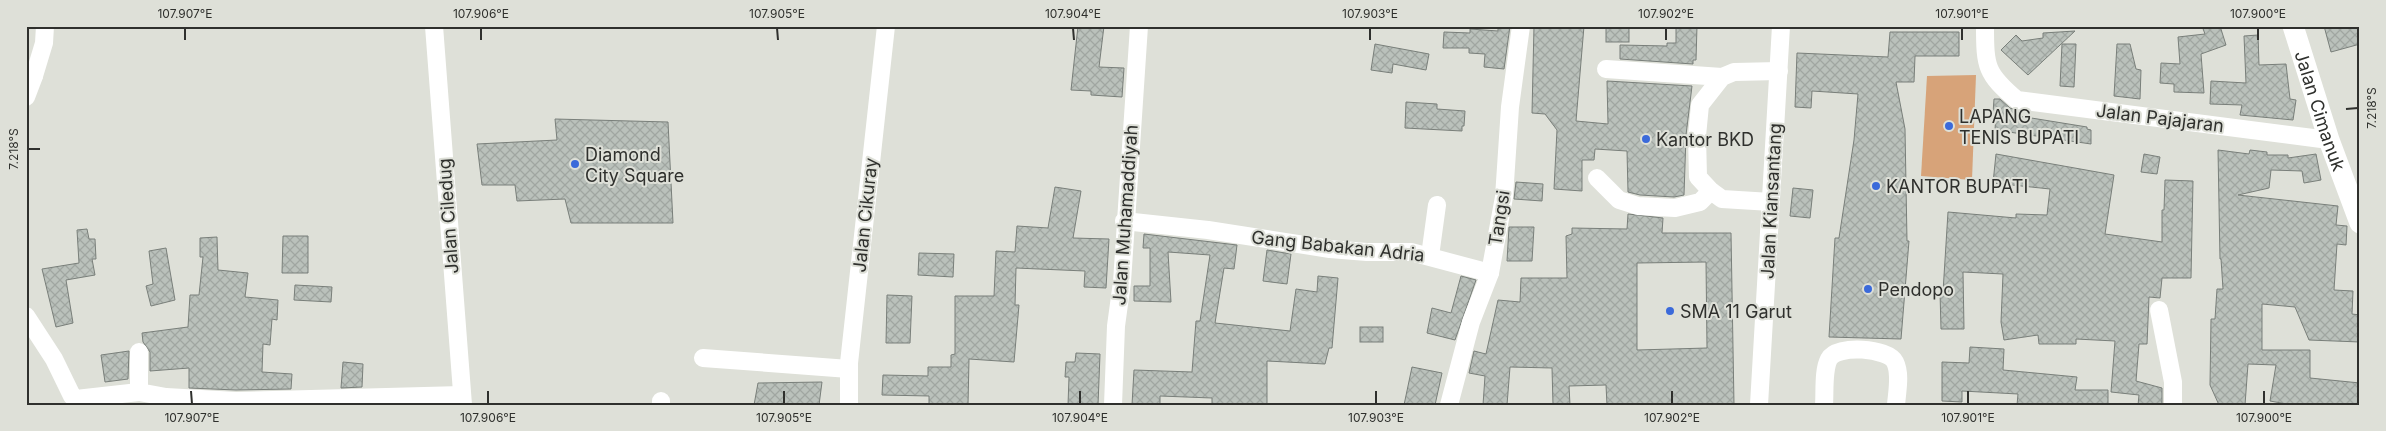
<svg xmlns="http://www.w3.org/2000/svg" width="2386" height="431" font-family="Inter,sans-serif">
<defs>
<pattern id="building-cross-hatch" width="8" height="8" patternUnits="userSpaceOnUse" patternTransform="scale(1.25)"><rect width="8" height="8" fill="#bac1bb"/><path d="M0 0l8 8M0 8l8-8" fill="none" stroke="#a0a6a1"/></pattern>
</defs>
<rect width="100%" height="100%" fill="#dee0d8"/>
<path fill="#d7a379" d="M1976,75L1972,180L1921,176L1927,76Z"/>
<g fill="url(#building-cross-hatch)" stroke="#797f7a" fill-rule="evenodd">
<path d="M1078,26H1104L1099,67L1124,68L1122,97L1091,95V91L1071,90Z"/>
<path d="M1498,26H1510L1504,69L1484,67L1485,54L1469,53V48H1443L1444,32L1470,33V29L1498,31Z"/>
<path d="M1534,26H1584L1576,121L1608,124L1607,81L1692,86L1686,135L1684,195L1674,197L1640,195L1628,192L1627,151L1595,149L1594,160H1582V191L1554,189L1557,130L1545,114L1532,113Z"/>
<rect x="1606" y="26" width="23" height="16"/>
<path d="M1676,26H1697L1696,60H1693V64L1620,59V45L1667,46V43H1676Z"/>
<path d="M2202,26H2220L2226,45L2201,54L2204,93L2174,92V84L2160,83L2161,63L2180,64L2178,37L2205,34Z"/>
<path d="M2324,26H2360V44L2331,52Z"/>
<path d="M2075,31L2028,75L2001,50L2016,35L2022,41L2043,38V33Z"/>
<path d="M1890,32H1959V56H1915L1914,82H1896L1905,129L1907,241H1909L1901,339L1829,337L1835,238H1839L1854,140L1858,94L1812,91L1811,108L1795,107L1797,53L1888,57Z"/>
<path d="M2258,35L2259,65L2286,64L2290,99L2296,100L2293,120L2240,115L2242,105L2210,104L2211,81L2246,83L2244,36Z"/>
<path d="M1375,44L1429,54L1426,70L1393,64L1392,73L1371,70Z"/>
<path d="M2062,44H2076L2074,87L2060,86Z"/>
<path d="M2117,44H2130L2136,69L2141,70L2140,99L2114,96Z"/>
<path d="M1994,99H2000L2010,108L2018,111L2019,116L2087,127V129L2091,130V144L1995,130L1996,113H1993Z"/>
<path d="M1406,102L1437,104V109L1465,111L1464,126H1462V131L1405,128Z"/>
<path d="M555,119L668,122L673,223H571L565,199L517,201L515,185H482L477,144L557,140Z"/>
<path d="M2218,150L2249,154L2250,150L2267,152V155H2288V158L2316,154L2321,180L2304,183L2302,171L2271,170L2269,188L2238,195L2338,206L2336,225L2347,226L2346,245L2337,244L2334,290L2353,291L2352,314L2360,315V342L2309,340L2295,307L2262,304V350H2310V378L2360,383V405H2292L2270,401L2276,365L2248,364L2245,405H2219L2210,385L2211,319H2215L2217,289H2223L2221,259H2220Z"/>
<path d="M1996,154L2114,175L2105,234L2162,242V210H2164L2165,180L2193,181L2191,278H2162L2160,298L2149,297L2147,344H2139L2136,381L2162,388V405H2138L2139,395L2111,392L2115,341L2076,339V344H2039L2038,335L2004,340L2001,322L2003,274L1963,272L1964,329H1941L1940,292H1943L1948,212L2016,218V214L2047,215L2050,189L1993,183Z"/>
<path d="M2144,154L2160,157L2157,174L2141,172Z"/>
<path d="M1516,182L1543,184L1542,201L1514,199Z"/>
<path d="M1055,187L1081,191L1073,238L1109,239L1106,288L1084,287L1085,271L1016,268L1015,305H1019L1014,362L969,359L968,405H929V396L882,395L883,375L928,376V367H951V355L955,354V296H994L996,251L1015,252L1017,226L1048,228Z"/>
<path d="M1793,188L1813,190L1810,218L1790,216Z"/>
<path d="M1628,214L1663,218L1662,233H1731L1734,405H1607L1606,385L1569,386L1570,405H1553L1552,368L1510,367L1507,405H1483L1485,376L1469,373L1474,351L1486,354L1498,300L1520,302L1521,278H1567L1566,236L1572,234V228L1627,229ZM1706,262L1707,348L1637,350V263Z"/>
<path d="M1509,227H1534L1532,261H1507Z"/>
<path d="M87,229L89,239H95L96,259H92L95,275L66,280L73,323L56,327L42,269L79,263L77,230Z"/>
<path d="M1144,234L1237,245L1234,269L1224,268L1215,323L1290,331L1296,289L1317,292L1318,276L1338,278L1332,348H1329L1325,364L1267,361V405H1212V398L1160,396V405H1132L1134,370L1192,372L1196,321H1200L1210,255L1168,252L1171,302L1134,301V286H1150V248H1143Z"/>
<path d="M283,236H308V273H282Z"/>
<path d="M217,237L218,270L248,273L245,297L278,300L277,320L272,319L270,345L263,344L262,372L292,374L291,389L236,390L189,388V368L150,371V352L143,342L142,333L188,327L190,295H199L203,257H200V238Z"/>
<path d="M166,248L175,300L151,306L146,286L153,284L149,251Z"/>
<path d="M1267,250L1291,254L1287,284L1263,281Z"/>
<path d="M919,253L954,254L953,277L918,275Z"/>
<path d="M1461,276L1476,280L1455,340L1427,333L1432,308L1451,313Z"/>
<path d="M295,285L332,287L331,302L294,300Z"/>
<path d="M887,295L912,296L910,343H886Z"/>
<rect x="1360" y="327" width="23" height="15"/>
<path d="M1970,347L2004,349L2003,370L2077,377L2075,390H2108V405H2017L2018,394L1962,391V402L1942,401V362L1969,363Z"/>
<path d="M129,351L128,379L105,382L101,355Z"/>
<path d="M1076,353L1100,354L1098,405H1068L1069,377H1065L1066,362H1075Z"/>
<path d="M343,362L363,364L362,387L341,388Z"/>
<path d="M1412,367L1442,373L1435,405H1404Z"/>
<path d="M822,382L819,405H754L758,383Z"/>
</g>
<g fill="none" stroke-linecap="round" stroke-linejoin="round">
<g stroke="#fff" stroke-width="18">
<path d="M434,26L463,405"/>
<path d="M1985,26C1985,67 1986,74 2017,100L2329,140"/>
<path d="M1606,69L1722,77"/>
<path d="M26,76H34L26,97"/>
<path d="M34,76L44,43L45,26"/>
<path d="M1597,178L1619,200L1638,206L1675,208L1700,202L1711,191"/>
<path d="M1771,202L1722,199L1711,191L1698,177L1697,136L1700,105L1722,77L1734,72L1779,71"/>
<path d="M1124,221L1208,230L1330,249L1367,252H1411L1490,273"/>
<path d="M1430,256L1437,205"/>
<path d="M2159,310L2173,382V405"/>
<path d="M26,316L54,359L72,396L76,399L139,392"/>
<path d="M139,352V392L166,397L236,401L462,395"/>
<path d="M703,358L849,369"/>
<path d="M661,401V405"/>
<path d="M849,405V363L886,26"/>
<path d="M1113,405L1116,326L1122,282L1139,26"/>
<path d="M1449,405L1471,322L1490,273L1504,197L1510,107L1521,26"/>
<path d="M1759,405L1781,26"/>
<path d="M1824,405C1825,392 1823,370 1829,359C1837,344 1888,348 1895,362C1901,374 1897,392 1896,405"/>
</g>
<path stroke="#fff" stroke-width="21" id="s1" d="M2293,26L2329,140L2360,223"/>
</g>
<path fill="none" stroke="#2f302d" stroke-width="2" d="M185,28V40M481,28V40M777,28L778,40M1073,28L1074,40M1370,28V40M1666,28V40M1962,28V40M2258,28V40M2346,109L2358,108M28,149H40M191,391L192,404M488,391V404M784,391V404M1080,391V404M1376,391V404M1672,391V404M1968,391V404M2264,391V404"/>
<g fill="#3b6ada" stroke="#dee0d8" stroke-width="2">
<circle cx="1949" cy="126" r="5"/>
<circle cx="1646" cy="139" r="5"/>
<circle cx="575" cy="164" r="5"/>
<circle cx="1876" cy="186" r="5"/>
<circle cx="1868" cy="289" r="5"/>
<circle cx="1670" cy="311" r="5"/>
</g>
<g text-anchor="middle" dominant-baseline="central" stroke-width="4" stroke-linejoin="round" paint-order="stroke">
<g font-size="18" fill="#2f302d" stroke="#dee0d8">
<text stroke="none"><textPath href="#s1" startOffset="89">Jalan Cimanuk</textPath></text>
<text transform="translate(2160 118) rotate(7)">Jalan Pajajaran</text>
<text transform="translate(1771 201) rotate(-87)">Jalan Kiansantang</text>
<text transform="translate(865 215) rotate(-84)">Jalan Cikuray</text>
<text transform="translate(1125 215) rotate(-86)">Jalan Muhamaddiyah</text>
<text transform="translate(448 216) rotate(-94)">Jalan Ciledug</text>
<text transform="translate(1499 218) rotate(-81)">Tangsi</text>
<text transform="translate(1338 246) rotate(6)">Gang Babakan Adria</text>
</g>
<g font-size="18" fill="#2f302d" stroke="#dee0d8" text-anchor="start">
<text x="1959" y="116">LAPANG<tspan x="1959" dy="21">TENIS BUPATI</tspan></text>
<text x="1656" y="139">Kantor BKD</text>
<text x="585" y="154">Diamond<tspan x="585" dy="21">City Square</tspan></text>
<text x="1886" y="186">KANTOR BUPATI</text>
<text x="1878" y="289">Pendopo</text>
<text x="1680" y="311">SMA 11 Garut</text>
</g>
</g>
<rect width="2386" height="431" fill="none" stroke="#dee0d8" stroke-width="55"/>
<rect x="28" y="28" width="2330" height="376" fill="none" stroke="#2f302d" stroke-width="2"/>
<g font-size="12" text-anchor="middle" fill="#2f302d">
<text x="185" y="18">107.907°E</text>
<text x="481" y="18">107.906°E</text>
<text x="777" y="18">107.905°E</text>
<text x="1073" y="18">107.904°E</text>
<text x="1370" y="18">107.903°E</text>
<text x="1666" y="18">107.902°E</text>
<text x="1962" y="18">107.901°E</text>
<text x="2258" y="18">107.900°E</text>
<text transform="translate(2372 108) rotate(-90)" y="4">7.218°S</text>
<text transform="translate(14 149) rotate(-90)" y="4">7.218°S</text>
<text x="192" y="422">107.907°E</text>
<text x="488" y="422">107.906°E</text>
<text x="784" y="422">107.905°E</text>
<text x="1080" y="422">107.904°E</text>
<text x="1376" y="422">107.903°E</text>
<text x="1672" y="422">107.902°E</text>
<text x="1968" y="422">107.901°E</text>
<text x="2264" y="422">107.900°E</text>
</g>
</svg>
